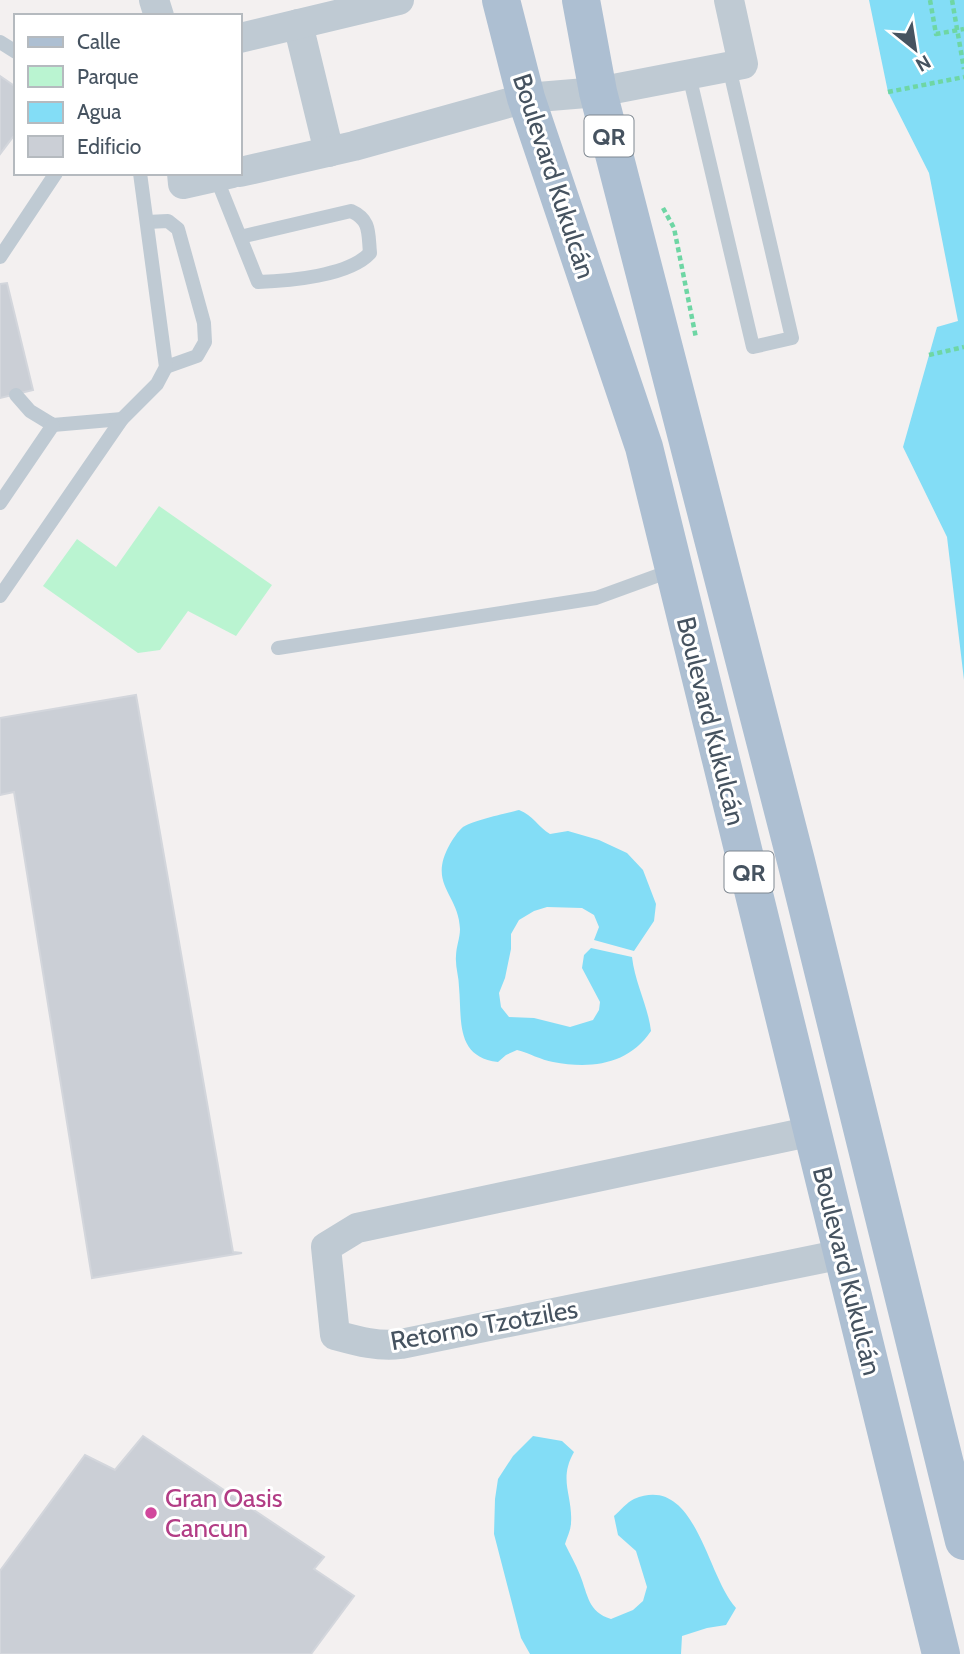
<svg xmlns="http://www.w3.org/2000/svg" width="964" height="1654" font-family="Cabin,sans-serif">
<rect width="100%" height="100%" fill="#f3f0f0"/>
<path fill="#baf4d1" d="M159,506L272,585L236,636L188,611L160,650L138,653L43,586L77,539L116,567Z"/>
<g fill="#83ddf6">
<path d="M869,0H964V680L947,537L903,447L937,327L958,321L929,173L888,92Z"/>
<path d="M519,810C533,815 538,827 550,834L568,831L599,840L627,853L643,870L656,904L654,921L634,951L594,940L599,927L594,915L582,908L547,907L534,911L519,920L511,934V949L505,978L499,993L501,1007L509,1017L534,1018L570,1027L593,1020L599,1010L600,1002L582,968L584,955L591,948L632,957C635,983 648,1006 651,1031C628,1065 591,1069 553,1062C541,1060 529,1053 517,1050L506,1055L498,1062C455,1057 462,1020 459,987C459,977 455,966 456,956C456,947 460,938 460,929C459,893 427,885 450,844C453,839 458,831 463,827C471,821 507,813 519,810Z"/>
<path d="M533,1436L562,1441L574,1452C558,1480 573,1495 571,1523C571,1530 567,1537 565,1544C570,1554 576,1565 580,1575C588,1595 588,1612 611,1619L633,1610L643,1601L647,1587L636,1551L618,1535L614,1516C620,1511 627,1502 634,1499C696,1473 706,1575 736,1608L726,1625L707,1628L682,1636L681,1654H530L521,1638L494,1534L495,1499L498,1479L513,1456Z"/>
</g>
<g fill="#cbcfd6" stroke="#d3d6dc" stroke-width="2">
<path d="M0,76L16,87V133L0,154Z"/>
<path d="M7,283L33,390L0,398V284Z"/>
<path d="M136,695L233,1252L242,1253L92,1278L14,792L0,795V718Z"/>
<path d="M143,1436L324,1557L314,1569L354,1596L311,1654H0V1571L85,1455L115,1470Z"/>
</g>
<g fill="none" stroke-linecap="round" stroke-linejoin="round">
<g stroke="#6ed6a4" stroke-width="4.5" stroke-dasharray="5 3.5" stroke-linecap="butt">
<path d="M930,0L936,34L964,29"/>
<path d="M952,0L964,69"/>
<path d="M888,92L964,77"/>
<path d="M663,208L674,228L696,338"/>
<path d="M929,355L964,347"/>
</g>
<g stroke="#bfcad3" stroke-width="14">
<path d="M0,42L16,52"/>
<path d="M689,75L753,347L792,338L729,67"/>
<path d="M216,177L258,282C289,281 349,276 370,253C368,233 371,220 351,211L240,237"/>
<path d="M147,222L168,221L178,229L204,323L205,342L197,356L166,367"/>
<path d="M0,257L56,173"/>
<path d="M16,395L30,411L53,425L122,419"/>
<path d="M0,503L53,425"/>
<path d="M0,596L122,419L157,384L166,367L140,173"/>
<path d="M278,648L596,598L673,570"/>
</g>
<g stroke="#bfcad3" stroke-width="30">
<path d="M154,0L159,16"/>
<path d="M298,24L329,152"/>
<path d="M240,38L399,0"/>
<path d="M240,172L354,146L526,98L598,92L743,64L729,0"/>
<path d="M182,173L183,184L232,173"/>
<path d="M813,1131L357,1228L326,1247L335,1335C357,1341 378,1347 401,1344L843,1254"/>
</g>
<g stroke="#adbfd2" stroke-width="38">
<path d="M501,0L526,98L644,447L941,1654"/>
<path d="M581,0L598,92L796,861L964,1541"/>
</g>
</g>
<circle fill="#d1479c" stroke="#fff" stroke-width="2.5" cx="151" cy="1513" r="7"/>
<g text-anchor="middle" dominant-baseline="central" stroke-width="6" stroke-linejoin="round" paint-order="stroke">
<g fill="#fff" stroke="#7e8790" stroke-width="2">
<rect x="584.5" y="115.5" width="49" height="41" rx="5"/>
<rect x="724.5" y="851.5" width="49" height="41" rx="5"/>
</g>
<g font-size="24" font-weight="bold" fill="#465360">
<text x="609" y="136">QR</text>
<text x="749" y="872">QR</text>
</g>
<g font-size="26" fill="#465360" stroke="#fff">
<text transform="translate(554 176) rotate(72)">Boulevard Kukulcán</text>
<text transform="translate(711 721) rotate(76)">Boulevard Kukulcán</text>
<text transform="translate(847 1271) rotate(76)">Boulevard Kukulcán</text>
<text transform="translate(484 1325) rotate(-10)">Retorno Tzotziles</text>
</g>
<g font-size="26" fill="#b23c85" stroke="#fff" text-anchor="start">
<text x="165" y="1498">Gran Oasis<tspan x="165" dy="30">Cancun</tspan></text>
</g>
</g>
<rect x="14" y="14" width="228" height="161" fill="#ffffff" stroke="#b5babf" stroke-width="2"/>
<rect x="28" y="37" width="35" height="10" fill="#adbfd2" stroke="#b5babf" stroke-width="2"/>
<text x="77" y="49" font-size="21" fill="#465360">Calle</text>
<rect x="28" y="66" width="35" height="21" fill="#baf4d1" stroke="#b5babf" stroke-width="2"/>
<text x="77" y="84" font-size="21" fill="#465360">Parque</text>
<rect x="28" y="102" width="35" height="21" fill="#83ddf6" stroke="#b5babf" stroke-width="2"/>
<text x="77" y="119" font-size="21" fill="#465360">Agua</text>
<rect x="28" y="136" width="35" height="21" fill="#cbcfd6" stroke="#b5babf" stroke-width="2"/>
<text x="77" y="154" font-size="21" fill="#465360">Edificio</text>
<g transform="translate(915 49) rotate(150)" stroke="#ffffff" stroke-width="5" paint-order="stroke">
<path d="M0-5L12 26L0 18L-12 26Z" fill="#465360"/>
<text y="-10" font-size="19" font-weight="bold" text-anchor="middle" fill="#465360">N</text>
</g>
</svg>
